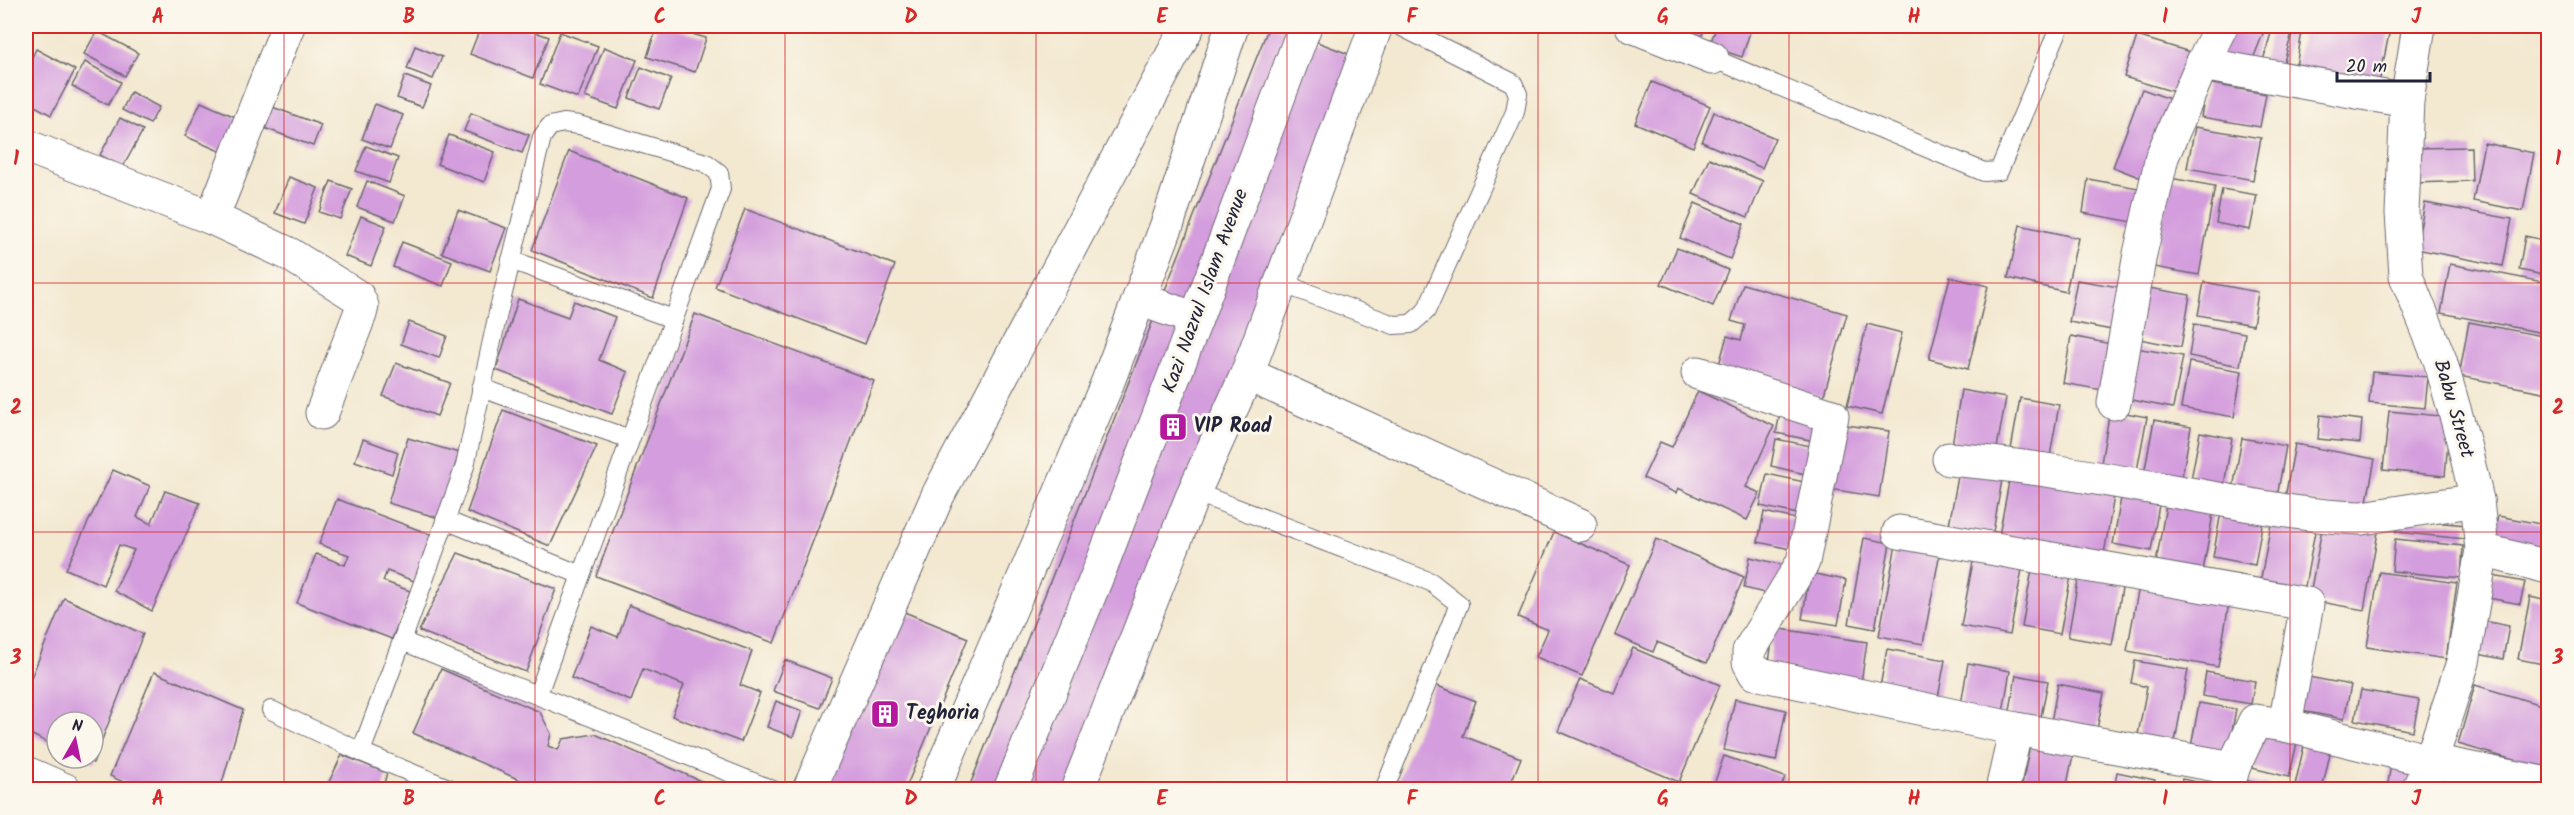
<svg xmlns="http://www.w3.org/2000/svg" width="2574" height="815" font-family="Kalam,sans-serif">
<rect width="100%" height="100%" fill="#fbf7ec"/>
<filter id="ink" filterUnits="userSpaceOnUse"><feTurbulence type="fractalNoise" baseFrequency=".0167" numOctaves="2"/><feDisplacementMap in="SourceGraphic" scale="12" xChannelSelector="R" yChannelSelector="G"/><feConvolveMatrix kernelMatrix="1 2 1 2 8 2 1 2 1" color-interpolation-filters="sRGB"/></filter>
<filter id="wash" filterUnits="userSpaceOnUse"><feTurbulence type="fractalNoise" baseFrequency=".008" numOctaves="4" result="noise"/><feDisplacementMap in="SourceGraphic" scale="24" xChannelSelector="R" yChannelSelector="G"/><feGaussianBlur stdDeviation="1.35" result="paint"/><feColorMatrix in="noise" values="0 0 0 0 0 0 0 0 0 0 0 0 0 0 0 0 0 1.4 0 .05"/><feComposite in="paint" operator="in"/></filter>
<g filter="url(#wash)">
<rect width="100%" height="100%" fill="#f3e8d0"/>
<g id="blocks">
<g fill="#d49ddd">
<path d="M481,26H518L549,37L533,78L470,54Z"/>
<path d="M657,26H664L706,38L695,72L647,57Z"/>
<path d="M1269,26H1276L1377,65L1092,790H968Z"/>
<path d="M1676,26H1705L1700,42L1673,33Z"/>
<path d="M1717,26H1752L1742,57L1709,46Z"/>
<path d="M2232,26H2266L2249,69L2217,60Z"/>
<path d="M2273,26H2294L2282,69L2262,64Z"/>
<path d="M2303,26H2371L2390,29L2378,88L2295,72Z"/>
<path d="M97,31L138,53L125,76L84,54Z"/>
<path d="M560,32L598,46L578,98L540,84Z"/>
<path d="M2137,36L2190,52L2178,93L2124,77Z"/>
<path d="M415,46L442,57L433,79L407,69Z"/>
<path d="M604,47L637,60L618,109L585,97Z"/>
<path d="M36,49L75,70L51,115L26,101V70Z"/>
<path d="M85,62L121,82L108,105L72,86Z"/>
<path d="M641,67L671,79L659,109L629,98Z"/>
<path d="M405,76L431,86L422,107L397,98Z"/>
<path d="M1652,82L1710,106L1693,147L1635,123Z"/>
<path d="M2207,83L2266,94L2260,127L2201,117Z"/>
<path d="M2142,89L2178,102L2149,181L2113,167Z"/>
<path d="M131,92L159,107L150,124L122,110Z"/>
<path d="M201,102L240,119L224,153L185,136Z"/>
<path d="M375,104L403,115L390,149L362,139Z"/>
<path d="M267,105L321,125L313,146L259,126Z"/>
<path d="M1714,112L1775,138L1762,168L1702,142Z"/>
<path d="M471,113L529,135L522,153L464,131Z"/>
<path d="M120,118L143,130L123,167L100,155Z"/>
<path d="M2195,127L2261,138L2253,180L2187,168Z"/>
<path d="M449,135L495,152L484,182L437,164Z"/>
<path d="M2484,143L2534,153L2523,211L2473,201Z"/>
<path d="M366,146L398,158L389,183L356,171Z"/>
<path d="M2471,147L2472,181L2415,183V148Z"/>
<path d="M569,151L688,198L653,298L532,250Z"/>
<path d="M1709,158L1763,181L1748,217L1693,194Z"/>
<path d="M289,177L318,188L304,224L275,213Z"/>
<path d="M2170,178L2215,186L2199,275L2154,267Z"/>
<path d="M2088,179L2144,189L2138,223L2083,213Z"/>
<path d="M331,181L352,189L340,219L319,212Z"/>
<path d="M367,181L405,196L395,221L357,207Z"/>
<path d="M2222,189L2257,195L2250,230L2216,223Z"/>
<path d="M1695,203L1744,224L1730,259L1680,238Z"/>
<path d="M2425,203L2512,219L2503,266L2416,249Z"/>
<path d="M745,209L895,265L865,344L715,287Z"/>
<path d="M458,210L506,228L490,271L442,253Z"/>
<path d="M361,216L386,226L371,266L345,256Z"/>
<path d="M2020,225L2078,238L2066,292L2008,278Z"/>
<path d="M2525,236L2548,241V276L2519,270Z"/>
<path d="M402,242L452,261L443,286L393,267Z"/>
<path d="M1677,248L1728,270L1713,306L1661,284Z"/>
<path d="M2450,264L2548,283V334L2441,313Z"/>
<path d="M1950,277L1988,286L1968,369L1929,359Z"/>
<path d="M2077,280L2119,287L2112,330L2069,322Z"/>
<path d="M2204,282L2258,292L2253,325L2198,315Z"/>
<path d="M1743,284L1847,314L1823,398L1718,368L1727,336L1741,340L1745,325L1731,321Z"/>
<path d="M2143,287L2190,295L2181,347L2134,338Z"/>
<path d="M518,299L568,317L574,301L615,317L599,360L628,372L612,414L496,370Z"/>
<path d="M695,314L874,381L774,643L596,576Z"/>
<path d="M409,322L447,336L439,358L401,344Z"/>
<path d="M2469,322L2548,337V393L2459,376Z"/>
<path d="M1867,324L1902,333L1882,414L1847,406Z"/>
<path d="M2194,324L2245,333L2240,366L2189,356Z"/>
<path d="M2071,336L2111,344L2102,390L2063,383Z"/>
<path d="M2130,347L2183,356L2173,408L2121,398Z"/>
<path d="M2189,362L2242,371L2234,417L2181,408Z"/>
<path d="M396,363L450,383L437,416L383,396Z"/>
<path d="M2372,372L2428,377L2425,408L2369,403Z"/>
<path d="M1961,390L2006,398L1996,453L1952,445Z"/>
<path d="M1698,391L1774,426L1746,487L1760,493L1747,520L1678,488L1676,493L1643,478L1660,442L1672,447Z"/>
<path d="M2020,398L2059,405L2049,462L2010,455Z"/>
<path d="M1781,409L1820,418L1815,441L1776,433Z"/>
<path d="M503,410L597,446L550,546L467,512Z"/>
<path d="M2110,410L2147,417L2136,476L2100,469Z"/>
<path d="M2389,411L2450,417L2445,476L2383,470Z"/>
<path d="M2320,415L2362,420L2360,443L2318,439Z"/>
<path d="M2154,420L2191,427L2180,487L2143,480Z"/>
<path d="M1839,424L1889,431L1879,497L1829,489Z"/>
<path d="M2200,432L2232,438L2223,491L2190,485Z"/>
<path d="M408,438L459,453L439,518L388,503Z"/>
<path d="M2242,438L2286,446L2276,503L2232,494Z"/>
<path d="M363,439L398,452L392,474L355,461Z"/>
<path d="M1776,439L1811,446L1805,474L1771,466Z"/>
<path d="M2295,444L2375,459L2365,512L2285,498Z"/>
<path d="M1960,466L2003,474L1992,538L1948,530Z"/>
<path d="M113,470L150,486L137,517L151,524L165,491L200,503L152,611L114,591L134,550L119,545L103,585L66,569Z"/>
<path d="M2011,471L2115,490L2103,560L1998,541Z"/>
<path d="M1767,474L1809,483L1802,515L1760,506Z"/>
<path d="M2122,492L2160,499L2151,551L2113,544Z"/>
<path d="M337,499L432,535L414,581L387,571L383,581L410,591L392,639L297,603L316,554L345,565L349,555L319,544Z"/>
<path d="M2167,499L2214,508L2202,577L2155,569Z"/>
<path d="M2222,506L2264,514L2255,565L2213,557Z"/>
<path d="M1764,512L1801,520L1795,550L1758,542Z"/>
<path d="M2498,516L2546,525L2540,558L2491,549Z"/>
<path d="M2272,518L2316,526L2303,597L2259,589Z"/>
<path d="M2397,519L2467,525L2465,539L2396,532Z"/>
<path d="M2323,523L2378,532L2364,610L2309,600Z"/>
<path d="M1554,532L1630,565L1582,676L1536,657L1548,630L1518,617Z"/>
<path d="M1864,538L1890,543L1875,629L1849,624Z"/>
<path d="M1656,539L1744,577L1707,663L1657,642L1653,652L1615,635Z"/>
<path d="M2395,539L2463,546L2461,578L2392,571Z"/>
<path d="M1896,544L1940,552L1923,644L1879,636Z"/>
<path d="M458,553L556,589L526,672L419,631Z"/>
<path d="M1974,556L2023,564L2010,635L1961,626Z"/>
<path d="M1750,557L1784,565L1777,596L1744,588Z"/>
<path d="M2032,569L2071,576L2060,634L2022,627Z"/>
<path d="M2379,572L2457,583L2446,659L2367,647Z"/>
<path d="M1810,573L1846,580L1838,625L1802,619Z"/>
<path d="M2079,575L2123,583L2112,645L2068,637Z"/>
<path d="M2493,576L2525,582L2520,604L2488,598Z"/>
<path d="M2139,586L2229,603L2218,667L2127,651Z"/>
<path d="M2530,597L2548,601V665L2518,659Z"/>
<path d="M64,598L143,634L93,763L81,758H93V722H57V747L26,732V690Z"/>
<path d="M880,602L968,638L905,790H802Z"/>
<path d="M629,605L752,651L740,685L760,693L741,742L672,716L684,685L643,669L631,701L571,678L591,626L618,637Z"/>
<path d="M2484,621L2509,626L2503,659L2478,654Z"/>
<path d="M1774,628L1867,642L1861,683L1768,669Z"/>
<path d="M1633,648L1720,685L1679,782L1558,731L1580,679L1614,693Z"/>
<path d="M1887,649L1945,660L1938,698L1880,687Z"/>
<path d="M785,660L832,678L820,708L773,691Z"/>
<path d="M2135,661L2188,670L2174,747L2137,740L2147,687L2131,683Z"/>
<path d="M1968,663L2010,671L2002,718L1960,711Z"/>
<path d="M441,669L540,712L551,734L548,746L558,750L563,739L595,734L705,783L702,790H543L413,733Z"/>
<path d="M154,672L243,710L220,790H140L110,776Z"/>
<path d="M2206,672L2255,681L2251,704L2202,696Z"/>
<path d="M2016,675L2048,681L2040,722L2009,716Z"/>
<path d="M2303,676L2351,685L2344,719L2297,710Z"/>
<path d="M2058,684L2104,693L2096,735L2050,727Z"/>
<path d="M1435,685L1476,701L1463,736L1521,758L1508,790H1394Z"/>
<path d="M2475,685L2548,707V770L2458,744Z"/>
<path d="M2361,690L2419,700L2413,731L2355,720Z"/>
<path d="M1735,699L1786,710L1776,761L1724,750Z"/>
<path d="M776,701L802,711L793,737L767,727Z"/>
<path d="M2199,703L2236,709L2228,753L2191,747Z"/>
<path d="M2261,731L2298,739L2289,777L2252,768Z"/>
<path d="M2306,737L2332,744L2322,790L2295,785Z"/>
<path d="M2031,740L2074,749L2066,790H2021Z"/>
<path d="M342,755L387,773L382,790H325Z"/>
<path d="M1724,756L1785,777L1780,790H1720L1713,787Z"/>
<path d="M2391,763L2412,767L2408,790H2387Z"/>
<path d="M2117,772L2155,780L2153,790H2114Z"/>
<path d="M2182,779L2220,787V790H2179Z"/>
<path d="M2248,781L2281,789V790H2246Z"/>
</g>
</g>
</g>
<g filter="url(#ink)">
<use href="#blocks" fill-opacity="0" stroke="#6b676f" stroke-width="1.5"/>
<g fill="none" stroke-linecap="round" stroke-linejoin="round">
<g stroke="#6b676f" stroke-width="20">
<g id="lane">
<path d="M1712,58L1984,172L1999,171L2060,26"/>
<path d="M511,260L673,319"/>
<path d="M1281,283L1394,325L1411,324L1426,311L1515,112L1518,94L1513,83L1400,26"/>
<path d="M481,388L630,439"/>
<path d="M1194,492L1431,582L1459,604L1384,790"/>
<path d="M445,520L581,575"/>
<path d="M402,641L361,752L453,790"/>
<path d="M538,694L721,189L719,173L706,163L579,125L564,123L550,126L542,137L498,313L465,466L402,641L773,790"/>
<path d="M271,710L361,752"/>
</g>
</g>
<g stroke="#6b676f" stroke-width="35">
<g id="street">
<path d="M1632,26L1712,58"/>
<path d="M2202,64L2221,26"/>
<path d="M26,146L212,218L288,26"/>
<path d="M212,218L289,254L358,297L362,306L360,314L322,413"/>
<path d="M1698,373L1832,416L1803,562L1749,651V662L1755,673L2016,729L2233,768"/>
<path d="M1247,374L1580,525"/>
<path d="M2114,403L2140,254L2162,157L2202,64L2407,101"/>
<path d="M1949,459C2038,466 2125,483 2212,498C2261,507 2312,517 2362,518L2477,500"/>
<path d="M1899,532L2307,604L2285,725"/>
<path d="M2482,550L2548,567"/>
<path d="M26,773L65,790"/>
<path d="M2228,788L2233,768L2255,721L2285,725L2431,761L2548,784"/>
<path d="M2002,790L2016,729"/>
<path d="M2418,790L2431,761L2463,662L2482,550L2477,500L2463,440L2440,360L2406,276L2402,213L2407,101L2419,26"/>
</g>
</g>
<g stroke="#6b676f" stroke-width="35">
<path id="secondary" d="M809,790L938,495L1188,26"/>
</g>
<g stroke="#6b676f" stroke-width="35">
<g id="primary">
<path d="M1139,299L1196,319"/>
<path d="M933,790L1107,384L1168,222L1232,26"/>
<path d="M1010,790L1102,564L1196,319L1305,26"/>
<path d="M1077,790L1194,492L1247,374L1376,26"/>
</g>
</g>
<use href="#lane" stroke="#fff" stroke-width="18"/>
<use href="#street" stroke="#fff" stroke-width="33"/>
<use href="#secondary" stroke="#fff" stroke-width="33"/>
<use href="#primary" stroke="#fff" stroke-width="33"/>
</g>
</g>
<path fill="none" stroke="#d62828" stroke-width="1.5" stroke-opacity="0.55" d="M284,26V790M535,26V790M785,26V790M1036,26V790M1287,26V790M1538,26V790M1789,26V790M2039,26V790M2290,26V790M26,283H2548M26,532H2548"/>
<defs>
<g id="building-square" transform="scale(1.5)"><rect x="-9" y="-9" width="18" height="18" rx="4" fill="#b5179e" stroke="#fbf7ec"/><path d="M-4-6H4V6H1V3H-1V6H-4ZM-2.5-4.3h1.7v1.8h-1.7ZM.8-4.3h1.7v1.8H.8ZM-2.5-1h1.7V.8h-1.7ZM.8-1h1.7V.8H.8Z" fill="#fff"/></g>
</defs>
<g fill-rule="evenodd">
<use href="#building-square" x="1173" y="427"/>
<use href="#building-square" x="885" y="714"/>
</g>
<g text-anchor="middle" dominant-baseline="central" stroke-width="6" stroke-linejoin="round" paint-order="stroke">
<g font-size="20" fill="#22223b" stroke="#fbf7ec">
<text transform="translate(1206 291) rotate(-70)">Kazi Nazrul Islam Avenue</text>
<text transform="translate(2453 409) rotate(74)">Babu Street</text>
</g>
<g font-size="20" font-weight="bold" fill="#22223b" stroke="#fbf7ec" text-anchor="start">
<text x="1194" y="427">VIP Road</text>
<text x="906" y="714">Teghoria</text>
</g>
</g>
<rect width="2574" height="815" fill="none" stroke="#fbf7ec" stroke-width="66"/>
<g transform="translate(75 740) rotate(9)"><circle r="28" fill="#fbf7ec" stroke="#a4a2a5" stroke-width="1.5"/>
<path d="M0-4.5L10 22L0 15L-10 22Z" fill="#b5179e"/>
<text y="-9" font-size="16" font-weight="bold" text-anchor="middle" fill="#22223b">N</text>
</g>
<path d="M2337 72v9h93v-9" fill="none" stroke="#22223b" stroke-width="3"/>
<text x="2346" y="72" font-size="18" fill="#22223b" stroke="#fbf7ec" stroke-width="4.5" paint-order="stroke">20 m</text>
<rect x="33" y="33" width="2508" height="749" fill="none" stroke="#d62828" stroke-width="2"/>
<g font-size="20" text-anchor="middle" font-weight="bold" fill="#d62828">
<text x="158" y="23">A</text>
<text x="409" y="23">B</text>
<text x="660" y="23">C</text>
<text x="911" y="23">D</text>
<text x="1162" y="23">E</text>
<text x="1412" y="23">F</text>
<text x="1663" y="23">G</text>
<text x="1914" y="23">H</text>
<text x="2165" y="23">I</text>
<text x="2416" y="23">J</text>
<text x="16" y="165">1</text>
<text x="2558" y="165">1</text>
<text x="16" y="414">2</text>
<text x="2558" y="414">2</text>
<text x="16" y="664">3</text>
<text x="2558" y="664">3</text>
<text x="158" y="805">A</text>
<text x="409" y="805">B</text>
<text x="660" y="805">C</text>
<text x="911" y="805">D</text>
<text x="1162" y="805">E</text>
<text x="1412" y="805">F</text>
<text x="1663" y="805">G</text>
<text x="1914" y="805">H</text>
<text x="2165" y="805">I</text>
<text x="2416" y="805">J</text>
</g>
</svg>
